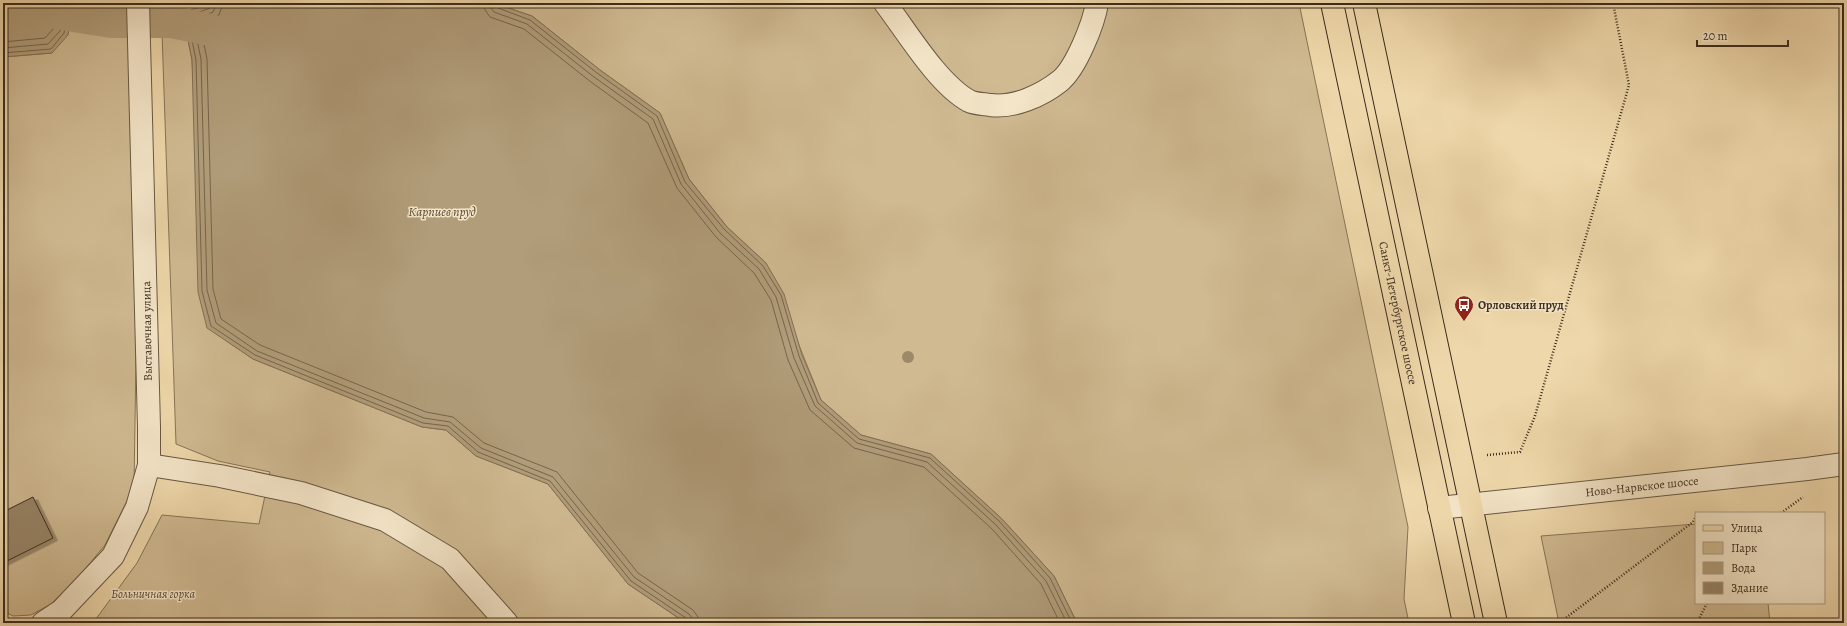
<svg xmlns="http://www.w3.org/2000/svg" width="1847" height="626" font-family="Alegreya,serif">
<defs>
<filter id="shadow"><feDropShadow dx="4.5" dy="2.5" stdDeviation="0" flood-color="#0004"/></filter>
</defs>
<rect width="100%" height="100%" fill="#eed7aa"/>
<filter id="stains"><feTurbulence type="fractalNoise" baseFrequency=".005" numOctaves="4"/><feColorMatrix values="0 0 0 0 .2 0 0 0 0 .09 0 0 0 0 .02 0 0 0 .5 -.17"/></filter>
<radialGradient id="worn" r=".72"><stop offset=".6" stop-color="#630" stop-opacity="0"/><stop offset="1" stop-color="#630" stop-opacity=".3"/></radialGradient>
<g fill="#d0ba92" stroke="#867458">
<path d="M74,3H128V36L138,227L134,487L105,545L76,580L51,604L31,615L13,616L3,611V57L52,53Z"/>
<path d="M161,3H214L190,11L188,40L192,60L208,328L253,359L422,427L446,430L476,456L548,484L628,584L686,623H93L137,563L162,515L259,524L270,472L218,461L176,444Z"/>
<path d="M494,3H1299L1408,527L1404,599L1409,623H1077L1054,576L1002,519L931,454L861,435L821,400L766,263L727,227L689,179L660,113L600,70L532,16Z"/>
<path d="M1696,524V603H1768L1770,623H1559L1541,536Z"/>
</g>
<g fill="#b19d7a" stroke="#827055">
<path d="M3,3H74L68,35L52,53L3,57Z"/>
<path d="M214,3H494L532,16L600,70L660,113L689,179L727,227L766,263L784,294L802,355L821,400L861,435L931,454L1002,519L1054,576L1077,623H686L628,584L548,484L476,456L446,430L422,427L253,359L207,328L198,292L192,60L188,40L190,10Z"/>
</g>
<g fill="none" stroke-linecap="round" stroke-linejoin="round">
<g stroke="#76654c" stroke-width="1">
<path d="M212,3L210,8L194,14L192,40L196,60L202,291L211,326L255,355L423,423L448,426L478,452L550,481L631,581L686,618L688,623"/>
<path d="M217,3L213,12L199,18L197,40L201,59L207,290L216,323L257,351L424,418L450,422L481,448L553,477L634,577L689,614L692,618L693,623"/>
<path d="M223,3L219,15L204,22L203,39L207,59L213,289L221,319L260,345L426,412L453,417L484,443L557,472L638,573L693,610L698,617L699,623"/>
<path d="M484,3L485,10L490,17L524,29L591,82L648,123L677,188L716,237L754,273L771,300L788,360L810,410L854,448L924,467L992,529L1041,584L1060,623"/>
<path d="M490,3L491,8L494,12L527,24L594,77L653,119L681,184L720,233L759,269L776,297L794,358L815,406L857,443L927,462L996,525L1046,581L1067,623"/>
<path d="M495,3L498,8L530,20L597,73L657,116L685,182L724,229L763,266L781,295L799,356L818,403L859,439L930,458L999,521L1050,578L1072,623"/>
<path d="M3,42L45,38L54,28L59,3"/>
<path d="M3,48L48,44L60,31L65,3"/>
<path d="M3,53L51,49L64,33L70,3"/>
</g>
<path stroke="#b19d7a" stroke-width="32" d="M3,7L25,8L111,22H171L211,30"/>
</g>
<path fill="#988567" stroke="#3b2d1e" filter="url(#shadow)" d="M33,497L53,538L3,563V512Z"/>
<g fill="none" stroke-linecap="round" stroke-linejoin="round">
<g stroke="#685841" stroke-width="24">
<g id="minor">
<path d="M885,3C907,32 938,84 969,101C975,104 984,104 990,105C1014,108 1041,96 1060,81C1076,68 1094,23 1097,3"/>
<path d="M149,465L220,476L301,493L385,520L450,559L507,623"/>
<path id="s1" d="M1439,508L1807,469L1844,464"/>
<path d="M43,623L61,611L113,556L137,507L149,465V427L138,3"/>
</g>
</g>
<g stroke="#3b2d1e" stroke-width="24">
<g id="major">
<path id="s2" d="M1332,3L1464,623"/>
<path d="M1364,3L1496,623"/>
</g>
</g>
<g stroke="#3b2d1e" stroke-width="2.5" stroke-dasharray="1 2" stroke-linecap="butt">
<path d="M1487,455L1520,452L1535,416L1629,85L1613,3"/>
<path d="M1781,513L1803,497"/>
<path d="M1559,623L1693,522L1696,516"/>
<path d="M1697,623L1707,603"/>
</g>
<use href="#minor" stroke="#f4e5c8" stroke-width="22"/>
<use href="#major" stroke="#eed7aa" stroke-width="22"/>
</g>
<circle fill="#9c896a" cx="908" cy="357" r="6"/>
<defs>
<g id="bus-pin" transform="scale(1)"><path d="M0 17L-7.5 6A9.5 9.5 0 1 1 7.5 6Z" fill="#8f2418" stroke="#f4e5c8"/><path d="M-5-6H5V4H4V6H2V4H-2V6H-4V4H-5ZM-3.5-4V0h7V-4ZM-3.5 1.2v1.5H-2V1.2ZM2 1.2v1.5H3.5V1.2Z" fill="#fff"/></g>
</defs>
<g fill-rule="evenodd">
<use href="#bus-pin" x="1464" y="305"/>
</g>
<g text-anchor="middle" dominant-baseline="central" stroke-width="3" stroke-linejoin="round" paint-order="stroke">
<g font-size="12" font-weight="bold" fill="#3b2d1e" stroke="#f4e5c8" text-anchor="start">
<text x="1478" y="305">Орловский пруд</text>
</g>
<g font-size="12" fill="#3b2d1e" stroke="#f4e5c8">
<text stroke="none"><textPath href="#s2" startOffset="317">Санкт-Петербургское шоссе</textPath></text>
<text transform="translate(147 331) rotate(-91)">Выставочная улица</text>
<text stroke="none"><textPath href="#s1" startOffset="204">Ново-Нарвское шоссе</textPath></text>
</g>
<g font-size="12" font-style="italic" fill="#594935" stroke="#f4e5c8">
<text x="153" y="594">Больничная горка</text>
</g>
<g font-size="13" font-style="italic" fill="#584935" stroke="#f4e5c8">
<text x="442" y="211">Карпиев пруд</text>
</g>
</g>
<rect width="1847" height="626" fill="none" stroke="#eed7aa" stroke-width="16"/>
<rect x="4" y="4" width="1839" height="618" fill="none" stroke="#3b2d1e" stroke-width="2"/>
<rect x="8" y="8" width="1831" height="610" fill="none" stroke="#3b2d1e"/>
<rect x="1695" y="512" width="130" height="92" fill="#f4e5c8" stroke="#aa9b84"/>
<rect x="1703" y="525" width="20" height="6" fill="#eed7aa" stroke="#aa9b84"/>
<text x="1731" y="532" font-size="12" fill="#3b2d1e">Улица</text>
<rect x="1703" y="542" width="20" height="12" fill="#d0ba92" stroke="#aa9b84"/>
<text x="1731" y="552" font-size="12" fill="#3b2d1e">Парк</text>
<rect x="1703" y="562" width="20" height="12" fill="#b19d7a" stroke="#aa9b84"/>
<text x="1731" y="572" font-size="12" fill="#3b2d1e">Вода</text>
<rect x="1703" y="582" width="20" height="12" fill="#988567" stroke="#aa9b84"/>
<text x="1731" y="592" font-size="12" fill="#3b2d1e">Здание</text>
<path d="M1697 40v6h91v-6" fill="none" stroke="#3b2d1e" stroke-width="2"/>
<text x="1703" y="40" font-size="12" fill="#3b2d1e" stroke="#f4e5c8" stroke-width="3" paint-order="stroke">20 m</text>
<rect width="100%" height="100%" filter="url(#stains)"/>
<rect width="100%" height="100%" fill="url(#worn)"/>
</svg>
